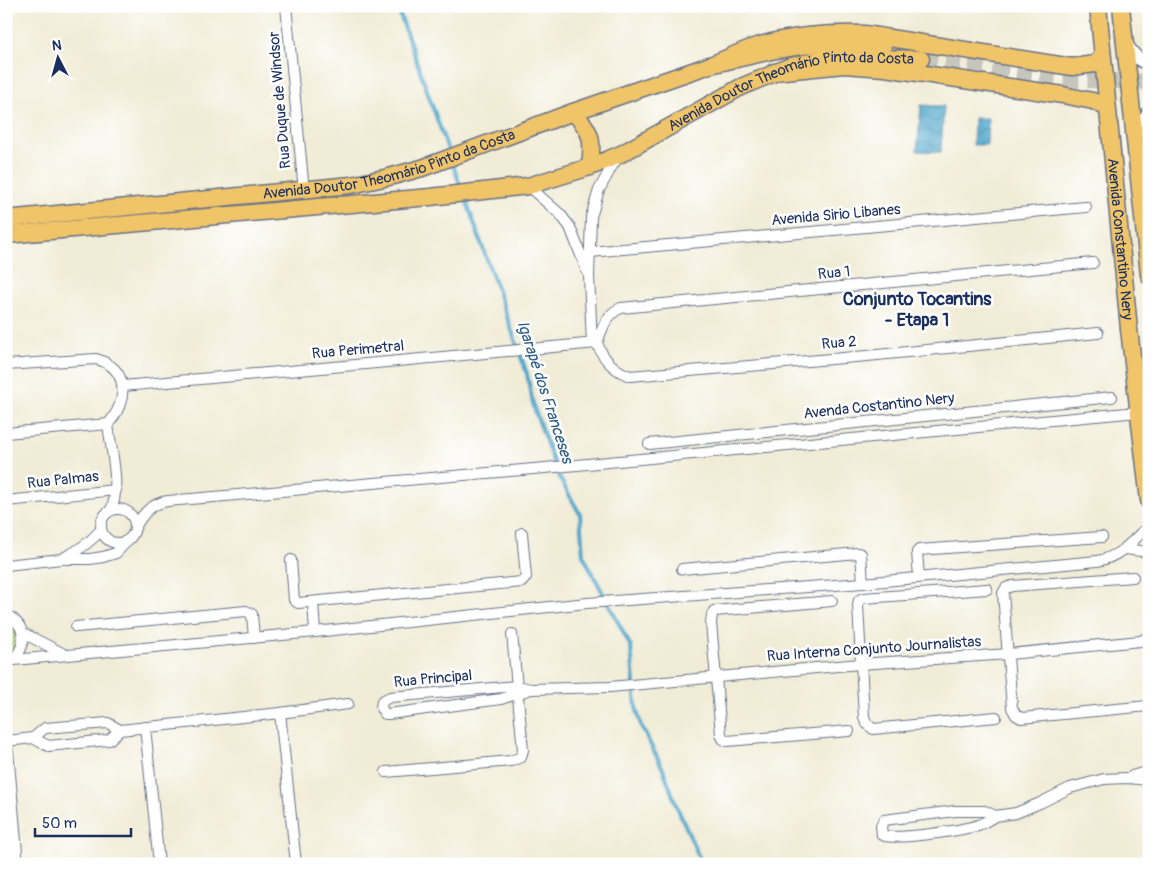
<svg xmlns="http://www.w3.org/2000/svg" width="1155" height="870" font-family="Pangolin,sans-serif">
<defs>
<pattern id="grass-tufts" width="24" height="20" patternUnits="userSpaceOnUse" patternTransform="scale(1.25)"><rect width="24" height="20" fill="#abc065"/><path d="M3 7l-1-3M5 7V3M7 7l1-3M15 17l-1-3M17 17v-4M19 17l1-3" fill="none" stroke="#8a9c56"/></pattern>
<pattern id="water-waves" width="16" height="10" patternUnits="userSpaceOnUse" patternTransform="scale(1.25)"><rect width="16" height="10" fill="#4da6ca"/><path d="M0 5q4-4 8 0t8 0" fill="none" stroke="#3f88a7"/></pattern>
</defs>
<rect width="100%" height="100%" fill="#fff"/>
<filter id="ink" filterUnits="userSpaceOnUse"><feTurbulence type="fractalNoise" baseFrequency=".02" numOctaves="2"/><feDisplacementMap in="SourceGraphic" scale="10" xChannelSelector="R" yChannelSelector="G"/><feConvolveMatrix kernelMatrix="1 2 1 2 8 2 1 2 1" color-interpolation-filters="sRGB"/></filter>
<filter id="wash" filterUnits="userSpaceOnUse"><feTurbulence type="fractalNoise" baseFrequency=".0096" numOctaves="4" result="noise"/><feDisplacementMap in="SourceGraphic" scale="20" xChannelSelector="R" yChannelSelector="G"/><feGaussianBlur stdDeviation="1.12" result="paint"/><feColorMatrix in="noise" values="0 0 0 0 0 0 0 0 0 0 0 0 0 0 0 0 0 1.4 0 .05"/><feComposite in="paint" operator="in"/></filter>
<g filter="url(#wash)">
<rect width="100%" height="100%" fill="#f1ecd6"/>
<path fill="url(#grass-tufts)" stroke="#637862" d="M6,618C15,622 23,642 16,651C13,654 9,656 6,659Z"/>
<g fill="url(#water-waves)" stroke="#346a94">
<path d="M921,105L944,106L941,152L917,151Z"/>
<path d="M974,118H988L987,145H973Z"/>
</g>
<g fill="none" stroke-linecap="round" stroke-linejoin="round">
<g stroke="#4da6ca" stroke-width="4">
<path d="M397,6L449,153"/>
<path d="M452,162L461,188"/>
<path d="M465,197L527,374L534,408L559,477L580,514L583,555L631,647L636,707L641,726L663,769L677,807L702,864"/>
</g>
</g>
</g>
<g filter="url(#ink)">
<g fill="none" stroke-linecap="round" stroke-linejoin="round">
<path stroke="#c6c6be" stroke-width="16" stroke-dasharray="16 8" stroke-linecap="butt" d="M921,59L999,71L1061,79L1149,82"/>
<g stroke="#667188" stroke-width="12">
<g id="minor">
<path d="M286,6L304,191"/>
<path d="M528,186L560,214L570,227L587,271"/>
<path d="M590,252L1086,207"/>
<path d="M592,343L589,276L591,217L599,190L612,166L619,157"/>
<path d="M597,343C603,359 613,370 630,376L867,356L1098,333"/>
<path d="M597,343C602,329 606,314 621,308L1093,263"/>
<path d="M6,365L96,359C130,368 128,402 108,424C111,450 121,487 111,510"/>
<path d="M123,386L597,343"/>
<path d="M6,433L108,424"/>
<path d="M649,444L1112,397"/>
<path d="M6,501L116,490"/>
<circle cx="118" cy="526" r="17"/>
<path d="M136,526C143,513 152,503 168,501L545,468L1138,412"/>
<path d="M1125,549L1149,552"/>
<path d="M65,557C80,550 90,542 101,530"/>
<path d="M291,560L294,600L298,603L522,582L526,577L522,533"/>
<path d="M6,565L61,559H90L103,557L116,553L128,540"/>
<path d="M682,569L858,553L861,554L863,583"/>
<path d="M919,577L917,552L919,550L1102,537"/>
<path d="M1133,577L1012,586L1006,588L1003,593L1012,708L1016,715L1021,718L1148,706"/>
<path d="M987,589L864,598L859,600L858,605L864,717L867,724L873,729L996,717"/>
<path d="M832,601L714,611L712,615L711,623L721,734L723,739L727,741L849,731"/>
<path d="M313,602L315,632"/>
<path d="M6,615C30,625 27,654 6,664"/>
<path d="M76,627L246,611L252,614L254,638"/>
<path d="M23,633L66,655"/>
<path d="M14,660L315,632L587,603L863,583L1097,561C1120,557 1133,541 1149,525"/>
<path d="M531,689L501,699L389,714H385L381,708L382,701L390,697L517,686L531,689L610,687L860,664L1009,654L1140,641L1149,637"/>
<path d="M280,713L296,864"/>
<path d="M145,727L159,864"/>
<path d="M120,730L280,713L348,704"/>
<path d="M7,740L18,864"/>
<path d="M6,741L33,738L48,746L109,740L120,730L108,723L45,728L33,738"/>
<path d="M386,772L511,761L521,757L523,750L512,634"/>
<path d="M1132,776L1149,771"/>
<path d="M995,816C990,819 984,823 978,825C961,831 901,839 885,836L882,835L881,826L884,820L955,811H985L995,816L1016,813L1040,803L1070,788L1104,779L1126,778L1149,780"/>
</g>
</g>
<g stroke="#667188" stroke-width="15">
<g id="tertiary">
<path d="M1125,41C1130,52 1138,60 1149,65"/>
<path d="M1134,137L1149,112"/>
</g>
</g>
<g stroke="#667188" stroke-width="19">
<g id="primary">
<path d="M573,112C593,132 593,141 590,167"/>
<path id="s1" d="M6,219L351,185L389,177L422,168L573,112L710,65L776,50L808,45L835,44L883,49"/>
<path id="s2" d="M6,235L430,197L528,186L590,167L621,154L741,87L791,66L832,57L921,59"/>
</g>
</g>
<g stroke="#667188" stroke-width="19">
<g id="trunk">
<path id="s3" d="M1098,6L1129,329L1149,501"/>
<path d="M1121,6L1149,275"/>
<path d="M710,65C726,59 741,51 757,46C793,35 828,33 865,34L1072,67L1095,64L1102,57"/>
<path d="M774,72L844,65L885,68L1063,95L1093,101L1106,107"/>
</g>
</g>
<use href="#minor" stroke="#fff" stroke-width="10"/>
<use href="#tertiary" stroke="#fff" stroke-width="12"/>
<use href="#primary" stroke="#f0c469" stroke-width="16"/>
<use href="#trunk" stroke="#f0c469" stroke-width="16"/>
</g>
</g>
<g text-anchor="middle" dominant-baseline="central" stroke-width="5" stroke-linejoin="round" paint-order="stroke">
<g font-size="15" fill="#1b2f5e" stroke="#fff">
<text stroke="none"><textPath href="#s2" startOffset="808">Avenida Doutor Theomário Pinto da Costa</textPath></text>
<text transform="translate(280 100) rotate(-95)">Rua Duque de Windsor</text>
<text stroke="none"><textPath href="#s1" startOffset="388">Avenida Doutor Theomário Pinto da Costa</textPath></text>
<text transform="translate(836 215) rotate(-5)">Avenida Sirio Libanes</text>
<text stroke="none"><textPath href="#s3" startOffset="234">Avenida Constantino Nery</textPath></text>
<text transform="translate(834 273) rotate(-5)">Rua 1</text>
<text transform="translate(839 343) rotate(-5)">Rua 2</text>
<text transform="translate(358 350) rotate(-5)">Rua Perimetral</text>
<text transform="translate(879 406) rotate(-6)">Avenda Costantino Nery</text>
<text transform="translate(63 480) rotate(-6)">Rua Palmas</text>
<text transform="translate(874 649) rotate(-4)">Rua Interna Conjunto Journalistas</text>
<text transform="translate(433 679) rotate(-5)">Rua Principal</text>
</g>
<g font-size="16" font-style="italic" fill="#2f5f89" stroke="#fff">
<text transform="translate(545 392) rotate(72)">Igarapé dos Franceses</text>
</g>
<g font-size="18" font-weight="bold" fill="#1b2f5e" stroke="#fff">
<text x="917" y="299">Conjunto Tocantins<tspan x="917" dy="21">- Etapa 1</tspan></text>
</g>
</g>
<rect width="1155" height="870" fill="none" stroke="#fff" stroke-width="25"/>
<g transform="translate(58 58) rotate(354)" stroke="#ffffff" stroke-width="4" paint-order="stroke">
<path d="M0-4L9 19L0 12L-9 19Z" fill="#1b2f5e"/>
<text y="-8" font-size="14" font-weight="bold" text-anchor="middle" fill="#1b2f5e">N</text>
</g>
<path d="M35 828v8h96v-8" fill="none" stroke="#1b2f5e" stroke-width="2.5"/>
<text x="42" y="828" font-size="15" fill="#1b2f5e" stroke="#ffffff" stroke-width="4" paint-order="stroke">50 m</text>
</svg>
